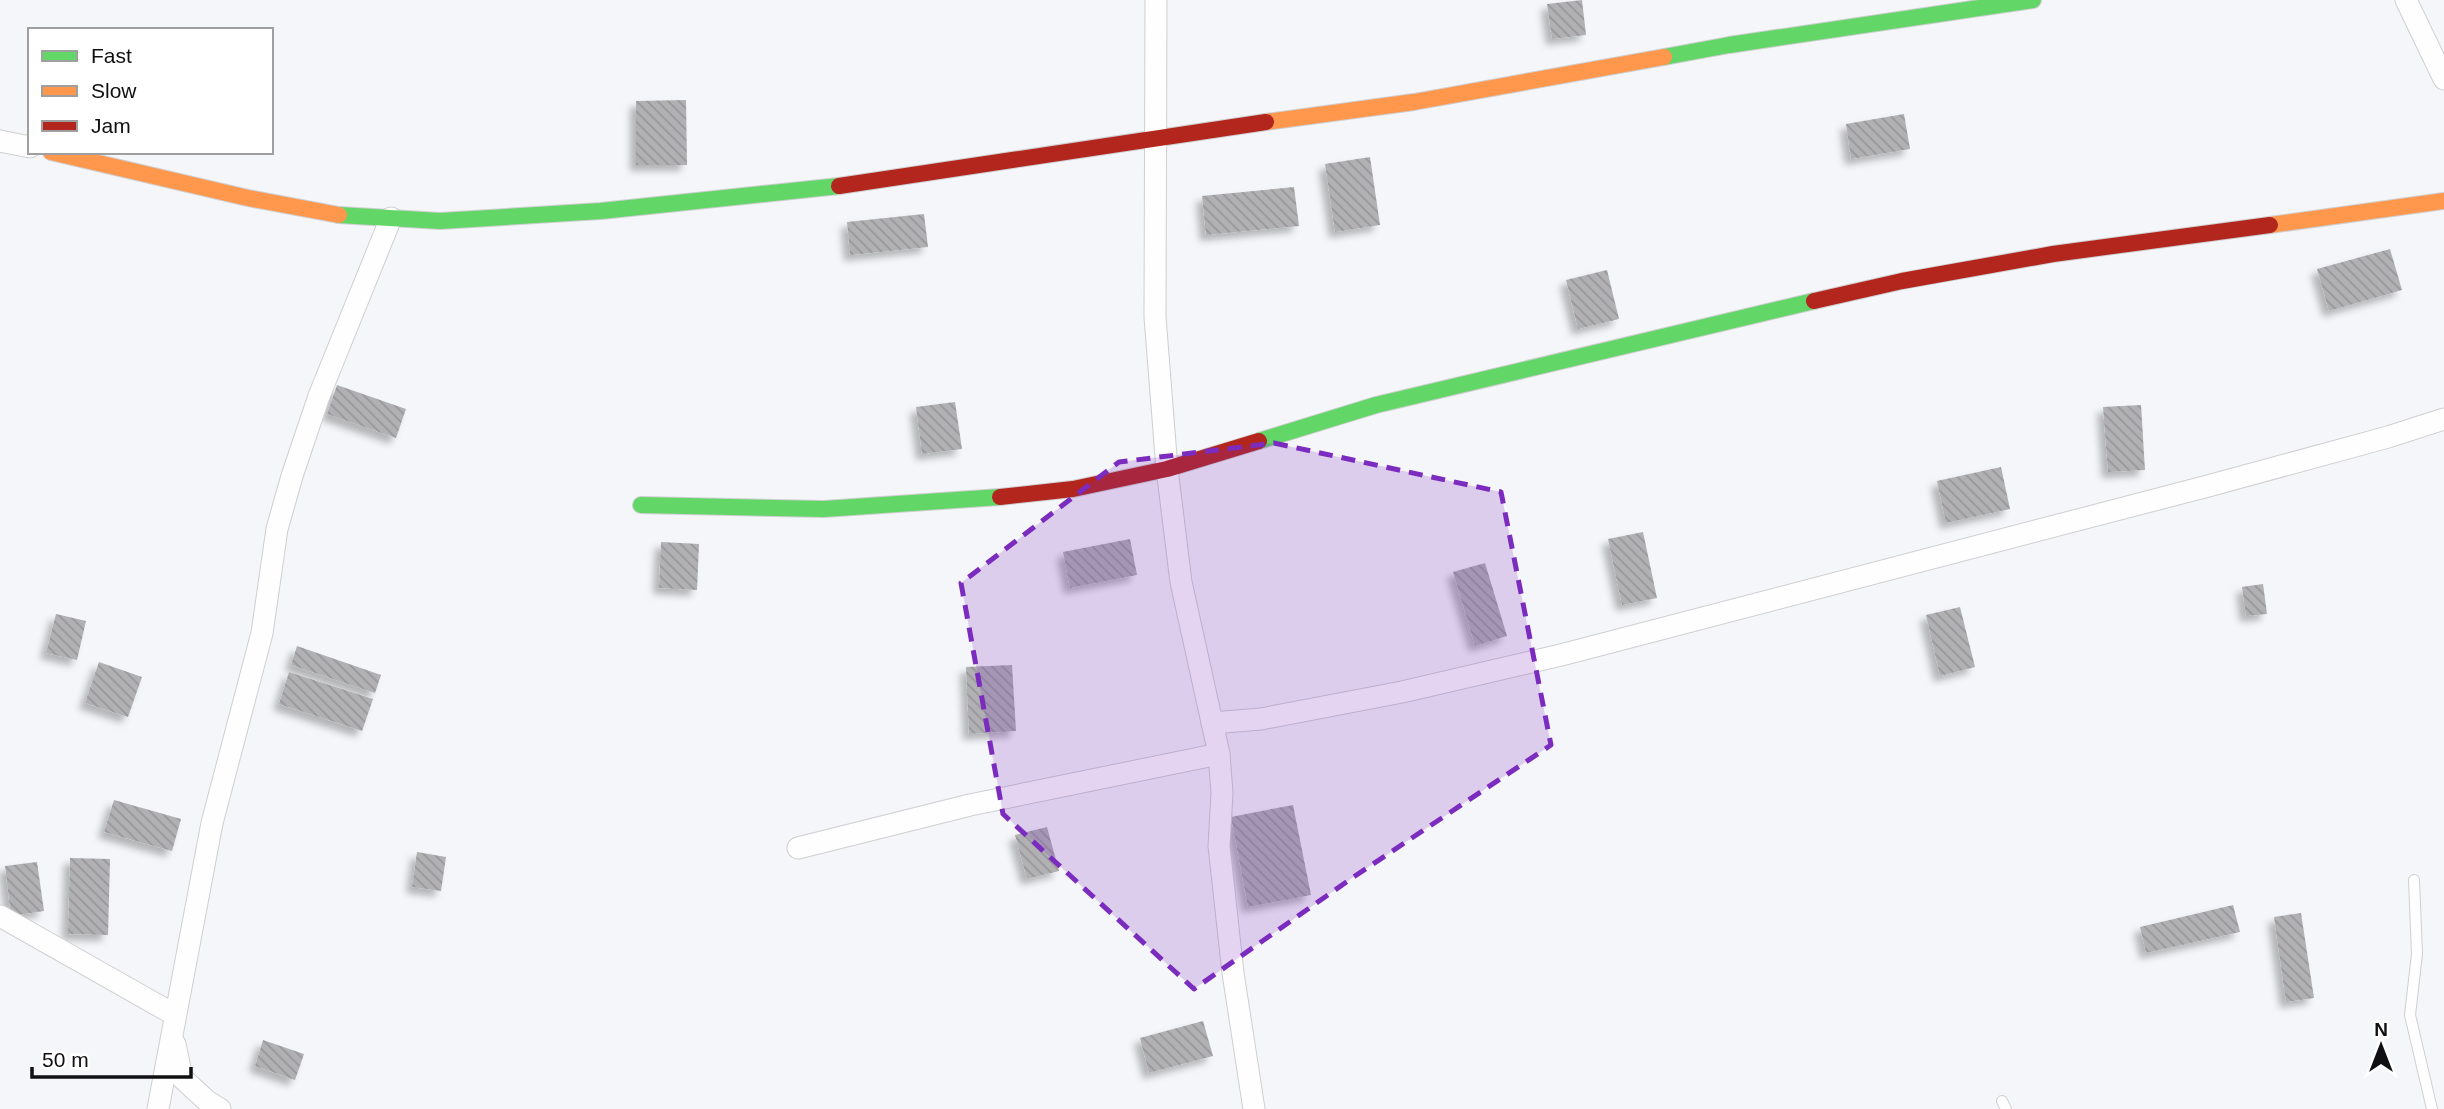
<svg xmlns="http://www.w3.org/2000/svg" width="2444" height="1109" font-family="Helvetica,sans-serif">
<defs>
<pattern id="building-back-hatch" width="6" height="6" patternUnits="userSpaceOnUse" patternTransform="scale(1.75)"><rect width="6" height="6" fill="#b1b1b4"/><path d="M-1 5l2 2M0 0l6 6M5-1l2 2" fill="none" stroke="#97979a"/></pattern>
<filter id="shadow"><feDropShadow dx="-6" dy="6" stdDeviation="3.5" flood-color="#0004"/></filter>
</defs>
<rect width="100%" height="100%" fill="#f5f6f9"/>
<g fill="url(#building-back-hatch)" filter="url(#shadow)">
<path d="M1582,0L1586,35L1552,39L1547,4Z"/>
<path d="M686,100L687,165H636V101Z"/>
<path d="M1904,114L1910,149L1851,159L1846,124Z"/>
<path d="M1370,157L1380,225L1335,232L1325,164Z"/>
<path d="M1294,187L1299,226L1206,235L1202,196Z"/>
<path d="M924,214L928,247L850,255L847,222Z"/>
<path d="M2390,249L2402,290L2329,311L2317,269Z"/>
<path d="M1607,270L1619,319L1578,329L1566,280Z"/>
<path d="M337,385L406,409L396,438L327,414Z"/>
<path d="M955,402L962,449L922,454L916,407Z"/>
<path d="M2141,405L2145,470L2108,472L2103,407Z"/>
<path d="M2001,467L2010,509L1946,523L1937,481Z"/>
<path d="M1643,532L1657,598L1622,605L1608,539Z"/>
<path d="M1130,539L1137,575L1070,588L1063,552Z"/>
<path d="M661,542L699,544L697,590L659,588Z"/>
<path d="M1485,563L1507,636L1475,646L1453,572Z"/>
<path d="M2263,584L2267,614L2246,616L2242,587Z"/>
<path d="M1960,607L1975,667L1940,676L1926,615Z"/>
<path d="M56,614L86,621L77,660L46,653Z"/>
<path d="M297,646L381,675L375,693L291,665Z"/>
<path d="M99,662L142,677L128,717L85,703Z"/>
<path d="M1012,665L1016,731L969,734L966,667Z"/>
<path d="M289,672L373,699L362,731L279,704Z"/>
<path d="M114,800L181,819L172,851L104,832Z"/>
<path d="M1293,805L1311,895L1248,907L1231,817Z"/>
<path d="M1047,827L1059,871L1027,879L1015,835Z"/>
<path d="M417,852L446,857L441,891L412,887Z"/>
<path d="M70,858L110,859L108,935L68,934Z"/>
<path d="M37,862L44,911L11,916L5,866Z"/>
<path d="M2233,905L2240,932L2146,953L2140,927Z"/>
<path d="M2301,913L2314,998L2286,1002L2274,917Z"/>
<path d="M1203,1021L1213,1056L1149,1073L1140,1038Z"/>
<path d="M263,1040L304,1054L295,1080L255,1066Z"/>
</g>
<g fill="none" stroke-linecap="round" stroke-linejoin="round">
<g stroke="#cfcfd1" stroke-width="12">
<g id="lane">
<path d="M2414,880L2417,954L2410,1015L2432,1109"/>
<path d="M2002,1101L2006,1109"/>
</g>
</g>
<g stroke="#cfcfd1" stroke-width="23">
<g id="street">
<path d="M1156,0L1155,317L1167,469L1181,582L1219,754L1222,793L1219,846L1233,973L1254,1109"/>
<path d="M2406,0L2444,79"/>
<path d="M0,141L30,147"/>
<path d="M1212,723L1261,719L1402,692L1561,655L2208,486L2388,437L2444,419"/>
<path d="M798,848L970,805L1219,754"/>
<path d="M0,916L175,1015"/>
<path d="M175,1044L182,1078L207,1101L220,1109"/>
<path d="M158,1109L212,823L262,633L277,529L292,476L319,396L391,218"/>
</g>
</g>
<g stroke="#cfcfd1" stroke-width="18">
<g id="fast">
<path d="M1664,57L1729,45L2033,0"/>
<path d="M339,215L440,221L601,211L839,186"/>
<path d="M1259,441L1376,405L1814,301"/>
<path d="M641,505L824,509L1000,497"/>
</g>
</g>
<g stroke="#cfcfd1" stroke-width="18">
<g id="slow">
<path d="M1266,122L1414,102L1664,57"/>
<path d="M51,152L248,198L339,215"/>
<path d="M2270,225L2444,201"/>
</g>
</g>
<g stroke="#cfcfd1" stroke-width="18">
<g id="jam">
<path d="M839,186L1266,122"/>
<path d="M1814,301L1902,281L2053,254L2270,225"/>
<path d="M1000,497L1073,489L1167,469L1259,441"/>
</g>
</g>
<use href="#lane" stroke="#fefefe" stroke-width="10"/>
<use href="#street" stroke="#fefefe" stroke-width="21"/>
<use href="#fast" stroke="#63d668" stroke-width="16"/>
<use href="#slow" stroke="#ff974d" stroke-width="16"/>
<use href="#jam" stroke="#b3261e" stroke-width="16"/>
</g>
<path fill="#7b2cbf" fill-opacity="0.2" stroke="#7b2cbf" stroke-width="5" stroke-dasharray="14 9" stroke-linejoin="round" d="M1274,443L1501,492L1551,745L1355,876L1194,989L1003,814L961,583L1119,462Z"/>
<rect x="28" y="28" width="245" height="126" fill="#ffffff" stroke="#9f9fa0" stroke-width="2"/>
<rect x="42" y="51" width="35" height="10" fill="#63d668" stroke="#9f9fa0" stroke-width="2"/>
<text x="91" y="63" font-size="21" fill="#101012">Fast</text>
<rect x="42" y="86" width="35" height="10" fill="#ff974d" stroke="#9f9fa0" stroke-width="2"/>
<text x="91" y="98" font-size="21" fill="#101012">Slow</text>
<rect x="42" y="121" width="35" height="10" fill="#b3261e" stroke="#9f9fa0" stroke-width="2"/>
<text x="91" y="133" font-size="21" fill="#101012">Jam</text>
<g transform="translate(2381 1046)" stroke="#ffffff" stroke-width="5" paint-order="stroke">
<path d="M0-5L12 26L0 18L-12 26Z" fill="#101012"/>
<text y="-10" font-size="19" font-weight="bold" text-anchor="middle" fill="#101012">N</text>
</g>
<path d="M32 1067v10h159v-10" fill="none" stroke="#101012" stroke-width="3.5"/>
<text x="42" y="1067" font-size="21" fill="#101012" stroke="#ffffff" stroke-width="5" paint-order="stroke">50 m</text>
</svg>
